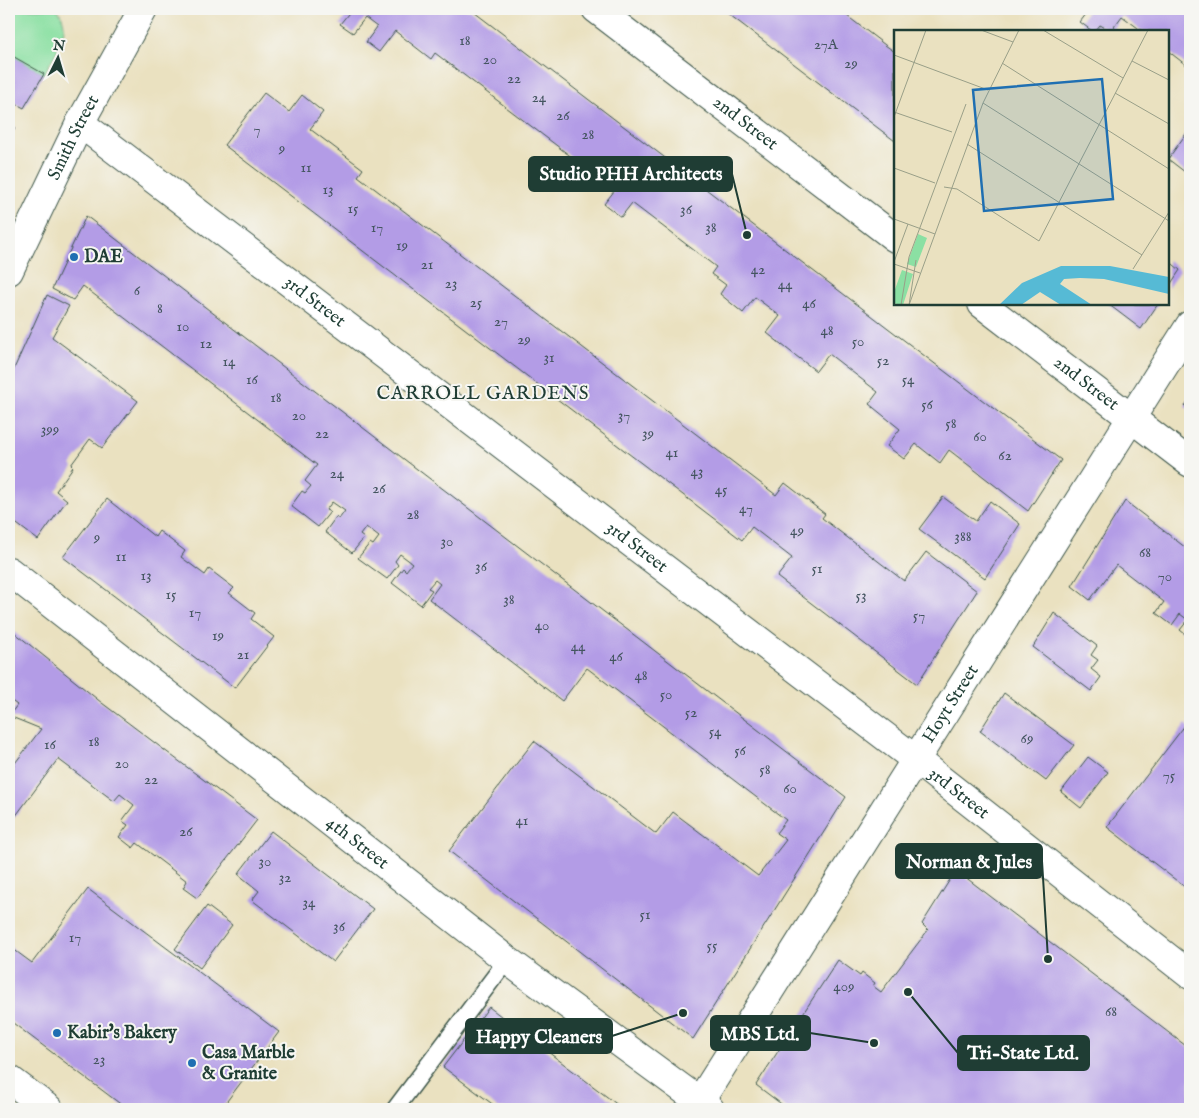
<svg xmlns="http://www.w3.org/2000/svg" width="1199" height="1118" font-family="'IM FELL English',serif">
<rect width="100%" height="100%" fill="#f6f6f2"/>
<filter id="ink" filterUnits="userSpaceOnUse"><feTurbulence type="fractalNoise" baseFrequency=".02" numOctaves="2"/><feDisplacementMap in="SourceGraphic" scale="10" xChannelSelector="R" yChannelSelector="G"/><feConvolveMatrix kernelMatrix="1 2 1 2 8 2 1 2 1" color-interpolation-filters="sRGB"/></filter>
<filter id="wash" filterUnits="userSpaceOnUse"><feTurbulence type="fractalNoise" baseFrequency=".0096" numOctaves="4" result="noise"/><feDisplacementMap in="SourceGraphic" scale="20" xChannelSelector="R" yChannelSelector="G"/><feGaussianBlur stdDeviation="1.12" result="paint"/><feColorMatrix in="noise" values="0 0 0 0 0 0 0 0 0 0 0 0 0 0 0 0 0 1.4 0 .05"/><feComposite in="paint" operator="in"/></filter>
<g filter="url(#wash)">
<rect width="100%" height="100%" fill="#eae1c0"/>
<path fill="#8be0a3" stroke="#558e6c" d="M9,9H57C75,30 54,54 44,74L9,54Z"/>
<g id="blocks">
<g fill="#b39ce6">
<path d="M352,9H470L1061,460L1028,511L949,450L940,463L916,444L904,459L887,446L900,429L869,404L878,392L829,354L816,371L791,352L767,333L780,316L755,297L743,313L720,294L726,285L711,274L716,267L632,203L621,217L604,204L615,190L435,53L431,59L395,31L379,52L366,42L377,27L365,18L353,33L340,24Z"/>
<path d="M722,9H838L885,45L895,52V141Z"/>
<path d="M1081,9H1190V68L1168,51V31H1142L1122,16L1111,31L1100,25L1095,31H1092L1080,22L1087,13Z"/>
<path d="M9,54L44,74L24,108L9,100Z"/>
<path d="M264,93L289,112L302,95L323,112L310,129L363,169L358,176L776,495L785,483L825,514L822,518L904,581L926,552L977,591L917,684L777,577L792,558L752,527L742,540L224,145Z"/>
<path d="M9,124L15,128L9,140Z"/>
<path d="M1188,131L1190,133V176L1168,159Z"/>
<path d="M86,216L846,797L693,1039L449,851L534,741L656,834L673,812L758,876L786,840L776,833L786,820L587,668L562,701L429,599L440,584L435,580L428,588L432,590L421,605L392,583L403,568L406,571L412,563L400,554L395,561L398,565L387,579L358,558L370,543L373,545L379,537L366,527L360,535L364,538L352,553L325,532L336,517L339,519L345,511L332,502L326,510L330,512L318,527L291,506L302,491L305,493L311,486L305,481L317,465L83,286L73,300L52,289Z"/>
<path d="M1168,260L1180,270L1168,288Z"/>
<path d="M47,295L69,306L52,337L138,401L102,448L90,439L71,465L73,467L56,491L67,500L38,540L9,518V380Z"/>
<path d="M1108,304H1158L1141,329Z"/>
<path d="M1190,398V410L1185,406Z"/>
<path d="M943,497L976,521L990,501L1020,524L985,578L919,529Z"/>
<path d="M107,499L155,537L159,531L185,551L181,557L205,575L209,569L234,588L229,593L255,613L251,619L274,637L235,688L63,557Z"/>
<path d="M1125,501L1190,551V638L1180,630L1188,620L1180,614L1172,625L1156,613L1164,602L1116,565L1090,600L1072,586Z"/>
<path d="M1054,613L1097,646L1091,655L1098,660L1091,669L1101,677L1091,691L1033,647Z"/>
<path d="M9,628L102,703L257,820L197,898L183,888L187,881L137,843L133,848L119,837L128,825L122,821L134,805L120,794L114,801L58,759L9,825V771L41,729L9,716L17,705L9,699Z"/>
<path d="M1004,693L1074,745L1046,781L980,731Z"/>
<path d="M1186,724L1190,728V891L1107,827Z"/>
<path d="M1088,757L1108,772L1081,808L1061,792Z"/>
<path d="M271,831L373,909L333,962L252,900L259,891L238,874Z"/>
<path d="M956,870L1190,1049V1109H788L756,1085L838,960L860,976L862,973L875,983L873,986L881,992L928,930L922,924Z"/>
<path d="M88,889L279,1032L221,1109H127L9,1020V946L32,963Z"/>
<path d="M207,906L232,925L200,968L175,949Z"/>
<path d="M489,1007L623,1109H499L443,1067Z"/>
</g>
</g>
</g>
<g filter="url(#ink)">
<use href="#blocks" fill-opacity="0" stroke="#3d5649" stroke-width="1"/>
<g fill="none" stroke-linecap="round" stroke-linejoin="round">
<g stroke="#3d5649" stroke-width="19">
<path id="service" d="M395,1109L507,960"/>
</g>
<g stroke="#3d5649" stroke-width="30">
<g id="minor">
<path id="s1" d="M596,9L895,238"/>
<path id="s2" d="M80,123L916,760L1190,975"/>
<path id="s3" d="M982,304L1190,463"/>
<path id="s4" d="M9,571L507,960L710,1109"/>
<path d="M9,1079L49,1109"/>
<path id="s5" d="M695,1109L1190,325"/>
</g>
</g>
<g stroke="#3d5649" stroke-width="30">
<g id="tertiary">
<path id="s6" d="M9,271L80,123L143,9"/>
</g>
</g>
<use href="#service" stroke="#fff" stroke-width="16"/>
<use href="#minor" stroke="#fff" stroke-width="28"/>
<use href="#tertiary" stroke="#fff" stroke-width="28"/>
</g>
</g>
<g fill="#1f6fb2" stroke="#f6f6f2" stroke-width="2">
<circle cx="74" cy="257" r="5"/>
<circle cx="57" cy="1033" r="5"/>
<circle cx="192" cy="1063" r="5"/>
</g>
<g text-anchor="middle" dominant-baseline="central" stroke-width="4" stroke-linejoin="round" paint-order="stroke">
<g font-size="15" fill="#445560">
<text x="465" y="40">18</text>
<text x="826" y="44">27A</text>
<text x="490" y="59">20</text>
<text x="851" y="63">29</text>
<text x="514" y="78">22</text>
<text x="539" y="97">24</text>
<text x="563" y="115">26</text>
<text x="257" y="129">7</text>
<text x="588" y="134">28</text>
<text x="282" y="148">9</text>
<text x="306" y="167">11</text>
<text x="328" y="189">13</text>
<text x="353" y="208">15</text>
<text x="686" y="209">36</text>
<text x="377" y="227">17</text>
<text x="711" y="227">38</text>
<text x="402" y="245">19</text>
<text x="427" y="264">21</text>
<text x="758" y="269">42</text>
<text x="451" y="283">23</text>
<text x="785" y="284">44</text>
<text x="137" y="290">6</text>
<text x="476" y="302">25</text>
<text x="809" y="303">46</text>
<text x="160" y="308">8</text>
<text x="501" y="321">27</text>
<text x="183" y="326">10</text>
<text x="827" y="330">48</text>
<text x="524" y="339">29</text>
<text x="858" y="341">50</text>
<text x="206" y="343">12</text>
<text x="549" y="357">31</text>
<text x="883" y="360">52</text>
<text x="229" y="361">14</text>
<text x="252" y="379">16</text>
<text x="908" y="379">54</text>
<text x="276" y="397">18</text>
<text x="927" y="404">56</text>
<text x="299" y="415">20</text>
<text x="624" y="415">37</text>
<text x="951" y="423">58</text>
<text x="50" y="429">399</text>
<text x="322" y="433">22</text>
<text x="648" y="433">39</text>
<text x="980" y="436">60</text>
<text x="672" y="452">41</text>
<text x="1005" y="455">62</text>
<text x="697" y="471">43</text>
<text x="337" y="473">24</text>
<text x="379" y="488">26</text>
<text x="721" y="489">45</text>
<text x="746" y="508">47</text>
<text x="413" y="514">28</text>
<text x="797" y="530">49</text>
<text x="963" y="536">388</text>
<text x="97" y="537">9</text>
<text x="447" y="541">30</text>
<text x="1145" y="552">68</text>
<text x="121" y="556">11</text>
<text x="481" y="566">36</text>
<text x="817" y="568">51</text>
<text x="146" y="575">13</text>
<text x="1165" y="576">70</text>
<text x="171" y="594">15</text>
<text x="861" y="595">53</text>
<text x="509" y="599">38</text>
<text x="195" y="612">17</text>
<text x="919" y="615">57</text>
<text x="542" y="625">40</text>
<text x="218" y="635">19</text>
<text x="578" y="646">44</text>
<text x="243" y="654">21</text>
<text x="616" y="656">46</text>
<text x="641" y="675">48</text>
<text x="666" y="694">50</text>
<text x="691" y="712">52</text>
<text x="715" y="731">54</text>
<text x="1027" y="738">69</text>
<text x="94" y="741">18</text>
<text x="50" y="744">16</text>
<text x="740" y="750">56</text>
<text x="122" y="763">20</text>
<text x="765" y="769">58</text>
<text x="1169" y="775">75</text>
<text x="151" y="779">22</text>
<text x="790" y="788">60</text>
<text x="522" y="820">41</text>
<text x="186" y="831">26</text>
<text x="265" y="861">30</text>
<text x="285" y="877">32</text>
<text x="309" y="902">34</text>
<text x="645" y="914">51</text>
<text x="339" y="926">36</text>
<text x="75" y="937">17</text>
<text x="712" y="945">55</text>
<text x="844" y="986">409</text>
<text x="1111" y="1011">68</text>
<text x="99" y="1059">23</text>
</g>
<g font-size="18" fill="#1f3d34" stroke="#f6f6f2">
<text stroke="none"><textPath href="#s1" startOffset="188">2nd Street</textPath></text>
<text stroke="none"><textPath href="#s6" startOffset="148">Smith Street</textPath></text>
<text stroke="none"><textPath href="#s2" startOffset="295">3rd Street</textPath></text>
<text stroke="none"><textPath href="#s3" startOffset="131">2nd Street</textPath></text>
<text stroke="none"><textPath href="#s2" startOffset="700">3rd Street</textPath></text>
<text stroke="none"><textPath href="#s5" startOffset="479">Hoyt Street</textPath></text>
<text stroke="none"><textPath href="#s2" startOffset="1105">3rd Street</textPath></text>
<text stroke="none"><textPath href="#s4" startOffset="442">4th Street</textPath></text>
</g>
<g font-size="18" font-weight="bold" fill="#1f3d34" stroke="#f6f6f2" text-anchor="start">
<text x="84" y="257">DAE</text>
<text x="67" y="1033">Kabir's Bakery</text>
<text x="202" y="1053">Casa Marble<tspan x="202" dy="21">&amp; Granite</tspan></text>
</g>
<g font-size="19" letter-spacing="1" fill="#1f3d34" stroke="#f6f6f2">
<text x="483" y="394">CARROLL GARDENS</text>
</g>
</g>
<g transform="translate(894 30)">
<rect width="275" height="275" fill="#eae1c0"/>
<path d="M24,204L33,208L22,237L13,234ZM8,240L19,244L9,275H6L0,273V262Z" fill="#8be0a3"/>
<path d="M167,236H216L275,247V264L210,249L186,248L170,249L166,254L198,275H167L146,262L127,275H105L128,253Z" fill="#56bad5"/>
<path fill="none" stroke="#999f88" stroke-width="1" d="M87,0L119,12M149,0L229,48M0,25L94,60M238,31L275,50M108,33L275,139M221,63L275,94M89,73L275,191M0,82L58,102M0,87L32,0M73,114L248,225M0,138L41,153M50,157L63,159L145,211L254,0M0,189L41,204M0,232L14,194M0,234L26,243M239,239L275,182M7,275L15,227L72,74M15,275L89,73L125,0M15,275L22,230"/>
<path fill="#1f6fb2" fill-opacity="0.15" stroke="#1f6fb2" stroke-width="2.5" d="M208,49L219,169L90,181L79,60Z"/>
<rect width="275" height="275" fill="none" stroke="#1f3d34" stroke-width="2.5"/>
</g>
<path fill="none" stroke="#1f3d34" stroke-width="2" d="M747 235L732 174M1048 959L1042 861M874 1043L810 1033M683 1013L612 1036M908 992L958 1053"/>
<g fill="#1f3d34" stroke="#f6f6f2" stroke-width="2">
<circle cx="747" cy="235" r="5"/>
<circle cx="1048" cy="959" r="5"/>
<circle cx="874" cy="1043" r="5"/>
<circle cx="683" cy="1013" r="5"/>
<circle cx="908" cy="992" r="5"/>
</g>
<g fill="#1f3d34" stroke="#1f3d34" stroke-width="2">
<rect x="529" y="157" width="203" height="34" rx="5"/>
<rect x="896" y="844" width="146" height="34" rx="5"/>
<rect x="711" y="1016" width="99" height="34" rx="5"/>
<rect x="466" y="1019" width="146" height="34" rx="5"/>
<rect x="958" y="1036" width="131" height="34" rx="5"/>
</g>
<g font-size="19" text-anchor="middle" font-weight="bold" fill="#fff">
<text x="631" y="180">Studio PHH Architects</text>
<text x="969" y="868">Norman &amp; Jules</text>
<text x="760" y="1040">MBS Ltd.</text>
<text x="539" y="1043">Happy Cleaners</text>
<text x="1023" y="1059">Tri-State Ltd.</text>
</g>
<rect width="1199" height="1118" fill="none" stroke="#f6f6f2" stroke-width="30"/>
<g transform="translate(58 58) rotate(5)" stroke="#f6f6f2" stroke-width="4" paint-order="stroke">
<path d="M0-4L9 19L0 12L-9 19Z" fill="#1f3d34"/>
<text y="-8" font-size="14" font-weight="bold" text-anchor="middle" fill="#1f3d34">N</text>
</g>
</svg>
